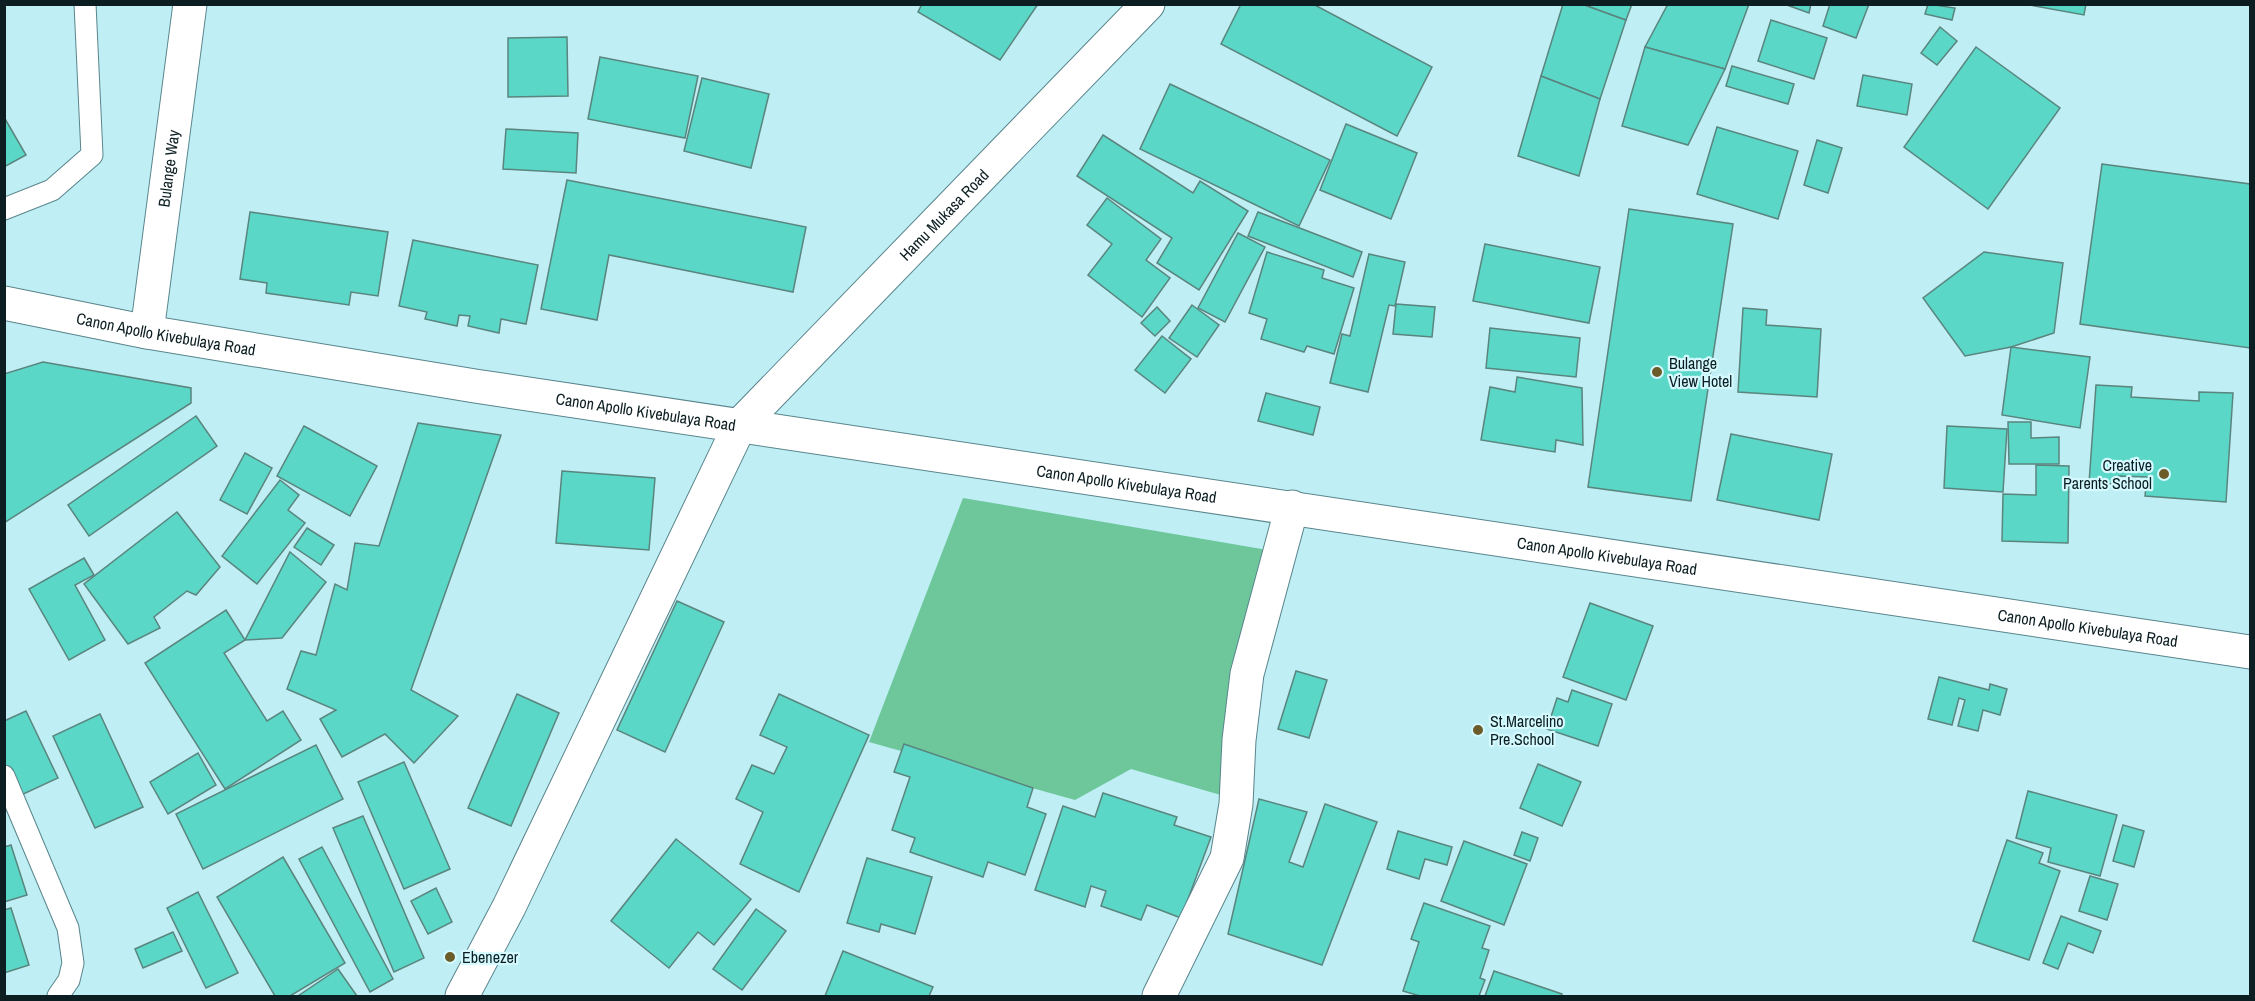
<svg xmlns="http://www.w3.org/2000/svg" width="2255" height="1001" font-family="'Archivo Narrow',sans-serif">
<rect width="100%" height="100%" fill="#bfeef5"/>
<path fill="#6dc79b" d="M963,498L1274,551L1231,798L1131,769L1075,800L869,742Z"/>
<g fill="#5ad7c7" stroke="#5a857e" stroke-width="1.5">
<path d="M922,4H1038L1000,60L918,12Z"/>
<path d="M1241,4H1313L1432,67L1397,136L1221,44Z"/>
<path d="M1563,4H1582L1626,20L1600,99L1541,76Z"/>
<path d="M1582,4H1632L1626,20Z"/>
<path d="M1668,4H1749L1725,69L1645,47Z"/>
<path d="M1784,4H1811L1809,13Z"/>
<path d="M1830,4H1869L1856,38L1823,26Z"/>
<path d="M1928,4L1955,8L1952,20L1925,14Z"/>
<path d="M2024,4H2086L2084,15Z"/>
<path d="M1771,20L1827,38L1814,79L1758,61Z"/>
<path d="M1940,27L1957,41L1937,65L1921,53Z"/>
<path d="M567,37L568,96L508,97V38Z"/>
<path d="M1645,47L1725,69L1688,145L1622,126Z"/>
<path d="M1976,47L2060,108L1988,209L1904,147Z"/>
<path d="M600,57L698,76L685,138L588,119Z"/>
<path d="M1732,66L1794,84L1788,104L1726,86Z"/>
<path d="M1863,75L1912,84L1907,115L1857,106Z"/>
<path d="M1541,76L1600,99L1579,176L1518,156Z"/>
<path d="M702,78L769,94L751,168L684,151Z"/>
<path d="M1170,84L1330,160L1299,226L1140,149Z"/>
<path d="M4,117L26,155L4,167Z"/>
<path d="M1346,124L1417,153L1391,219L1320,190Z"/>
<path d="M1717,127L1798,151L1778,219L1697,194Z"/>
<path d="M506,129L578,133L576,173L503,169Z"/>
<path d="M1103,135L1193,193L1200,181L1248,211L1199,290L1157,263L1172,238L1077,176Z"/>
<path d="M1817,140L1842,148L1828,193L1804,185Z"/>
<path d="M2102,164L2250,184V348L2080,324Z"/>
<path d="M567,180L806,227L793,292L609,255L597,320L541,309Z"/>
<path d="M1107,198L1161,239L1146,260L1170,278L1142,317L1088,275L1112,244L1087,225Z"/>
<path d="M1629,209L1733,224L1691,501L1588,487Z"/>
<path d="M250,212L388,232L378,296L351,292L349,305L266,293L267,283L240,279Z"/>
<path d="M1258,212L1362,252L1353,277L1248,236Z"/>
<path d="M1238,233L1265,247L1225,322L1198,308Z"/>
<path d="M413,240L538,265L526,324L501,319L499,333L468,326L470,316L459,315L457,326L425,319L427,312L399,306Z"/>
<path d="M1485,244L1600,267L1589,323L1473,301Z"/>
<path d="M1267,252L1324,270L1322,278L1354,288L1334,354L1307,346L1304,352L1261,339L1267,319L1249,313Z"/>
<path d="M1984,252L2063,263L2054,333L2011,347L1965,356L1923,298Z"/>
<path d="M1369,254L1405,262L1395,306L1389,305L1368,392L1330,383L1342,334L1350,336Z"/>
<path d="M1396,304L1435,307L1432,337L1393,334Z"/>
<path d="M1192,305L1219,325L1197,357L1169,338Z"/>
<path d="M1157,307L1170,321L1155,336L1141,323Z"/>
<path d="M1743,308L1767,310L1766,325L1821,329L1817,397L1738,392Z"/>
<path d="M1490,328L1580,338L1576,377L1486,368Z"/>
<path d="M1162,336L1191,359L1165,393L1135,370Z"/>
<path d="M2011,347L2090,357L2080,428L2002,415Z"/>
<path d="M43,362L191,388V403L4,523V374Z"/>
<path d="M1517,377L1582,388L1583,445L1556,440L1555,452L1481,440L1490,387L1515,392Z"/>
<path d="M2096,385L2132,387L2131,397L2199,401V392L2233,393L2226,502L2145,496L2147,477L2119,476L2118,484L2089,483Z"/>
<path d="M1266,393L1320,407L1313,435L1258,421Z"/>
<path d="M196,416L217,446L89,536L68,505Z"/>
<path d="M2008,422H2031V438L2059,437V464H2009Z"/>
<path d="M418,423L501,435L411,690L458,716L414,763L385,734L342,757L320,719L336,710L287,689L301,651L316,655L335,584L347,590L355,543L379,546Z"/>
<path d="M304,426L377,466L350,516L277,476Z"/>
<path d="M1947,426L2007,429L2003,492L1944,488Z"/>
<path d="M1731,434L1832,454L1819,520L1717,500Z"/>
<path d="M245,453L272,468L247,514L220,500Z"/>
<path d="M2036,465L2069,466L2068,543L2002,541L2003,494L2036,495Z"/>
<path d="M562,471L655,478L649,550L556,543Z"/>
<path d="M280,480L299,495L288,510L305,523L257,584L222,556Z"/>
<path d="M177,512L220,567L196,595L187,591L154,617L160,628L128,644L84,584Z"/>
<path d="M307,528L334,545L321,565L294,547Z"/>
<path d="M290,552L326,582L282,638L245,640Z"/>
<path d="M84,558L94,575L75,585L105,640L69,660L29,589Z"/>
<path d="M677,601L724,622L665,752L617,730Z"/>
<path d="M1590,603L1653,626L1626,700L1563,677Z"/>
<path d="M226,610L245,640L224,653L267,721L283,711L301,740L225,789L145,663Z"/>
<path d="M1296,671L1327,680L1309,738L1278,729Z"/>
<path d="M1939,677L1989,690L1990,684L2007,689L2000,715L1983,710L1978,731L1958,726L1965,700L1959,698L1952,725L1928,719Z"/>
<path d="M1572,690L1612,704L1598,746L1547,729L1557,698L1568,702Z"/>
<path d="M517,694L559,713L511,826L468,808Z"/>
<path d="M779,694L869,735L799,892L740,864L763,812L736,799L752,765L774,774L787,747L760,735Z"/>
<path d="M26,711L58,778L19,796L4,765V721Z"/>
<path d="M100,714L143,807L95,828L53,736Z"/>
<path d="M904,744L1033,788L1027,807L1046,814L1025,875L988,862L983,877L910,852L915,838L892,830L910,777L894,772Z"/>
<path d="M316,745L343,799L203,869L176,814Z"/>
<path d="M198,753L216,785L168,814L150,782Z"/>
<path d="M404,762L450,869L404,889L358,782Z"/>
<path d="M1538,764L1581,782L1562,826L1520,808Z"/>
<path d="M2028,791L2117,815L2100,876L2048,862L2051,848L2016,838Z"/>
<path d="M1103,793L1177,817L1174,825L1211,837L1181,918L1147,905L1141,920L1101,906L1106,891L1091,886L1085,907L1035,890L1063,806L1095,817Z"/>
<path d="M1259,799L1307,812L1289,862L1303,867L1325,804L1377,822L1322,965L1228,934Z"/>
<path d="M363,816L424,958L394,972L333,828Z"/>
<path d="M2123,825L2144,831L2134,867L2113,861Z"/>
<path d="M1398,831L1452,847L1447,865L1425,859L1419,879L1387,869Z"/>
<path d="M1522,832L1538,838L1530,861L1514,855Z"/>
<path d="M676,839L751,899L714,945L698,932L669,968L611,921Z"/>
<path d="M2007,840L2043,853L2039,863L2060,871L2029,960L1973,941Z"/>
<path d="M1464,841L1527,864L1504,925L1441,901Z"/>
<path d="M11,845L27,895L4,902V847Z"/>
<path d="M322,847L393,979L370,992L299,859Z"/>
<path d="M283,857L345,963L290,996H275L217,897Z"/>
<path d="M867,858L932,877L915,934L881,924L879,932L847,923Z"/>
<path d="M2090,876L2118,884L2107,920L2079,911Z"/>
<path d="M436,888L452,922L428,934L411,901Z"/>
<path d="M198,892L238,973L206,988L167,908Z"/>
<path d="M1424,903L1490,926L1482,948L1489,950L1480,978L1485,980L1479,996H1420L1403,991L1419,942L1411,939Z"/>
<path d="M11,908L29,965L4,973V910Z"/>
<path d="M756,909L786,931L742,990L713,969Z"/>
<path d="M2061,916L2101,931L2093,953L2068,943L2058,969L2043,963Z"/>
<path d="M173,932L182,951L143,968L135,949Z"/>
<path d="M843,951L933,987L929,996H825Z"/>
<path d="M338,969L357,996H298Z"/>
<path d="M1494,971L1562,994L1561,996H1485Z"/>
</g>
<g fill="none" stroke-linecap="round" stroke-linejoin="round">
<g stroke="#59858b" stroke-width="23">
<g id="lane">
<path d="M4,209L52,190L92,155L85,4"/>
<path d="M4,776L68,928L73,963L69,980L58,996"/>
</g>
</g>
<g stroke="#59858b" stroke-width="35">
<g id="street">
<path id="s1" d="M462,996L509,907L740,425L1148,4"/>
<path d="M1159,996L1227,858L1236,804L1239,740L1247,674L1292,507"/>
</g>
</g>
<g stroke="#59858b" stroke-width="35">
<g id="secondary">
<path id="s2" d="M4,303L147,332L475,386L2250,652"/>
<path id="s3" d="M147,332L190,4"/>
</g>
</g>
<use href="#lane" stroke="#fff" stroke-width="21"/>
<use href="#street" stroke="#fff" stroke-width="33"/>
<use href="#secondary" stroke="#fff" stroke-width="33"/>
</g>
<g fill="#6b5c29" stroke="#d4faff" stroke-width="2">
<circle cx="1657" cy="372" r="6"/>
<circle cx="2164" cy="474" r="6"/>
<circle cx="1478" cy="730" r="6"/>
<circle cx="450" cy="957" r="6"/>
</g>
<g text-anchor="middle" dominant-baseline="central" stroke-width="4.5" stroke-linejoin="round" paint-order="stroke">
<g font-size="16" fill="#0c1e21" stroke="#d4faff">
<text stroke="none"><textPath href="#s3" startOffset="165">Bulange Way</textPath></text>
<text stroke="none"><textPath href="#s1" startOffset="928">Hamu Mukasa Road</textPath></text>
<text stroke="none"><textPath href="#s2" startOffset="165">Canon Apollo Kivebulaya Road</textPath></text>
<text stroke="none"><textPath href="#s2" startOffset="651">Canon Apollo Kivebulaya Road</textPath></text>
<text stroke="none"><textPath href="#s2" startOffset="1137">Canon Apollo Kivebulaya Road</textPath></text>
<text stroke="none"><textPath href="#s2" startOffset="1623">Canon Apollo Kivebulaya Road</textPath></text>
<text stroke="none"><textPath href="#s2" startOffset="2109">Canon Apollo Kivebulaya Road</textPath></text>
</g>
<g font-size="16" fill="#0c1e21" stroke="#d4faff" text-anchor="start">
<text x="1669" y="363">Bulange<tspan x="1669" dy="18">View Hotel</tspan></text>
<text x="2152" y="465" text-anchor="end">Creative<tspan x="2152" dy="18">Parents School</tspan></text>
<text x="1490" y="721">St.Marcelino<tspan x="1490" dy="18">Pre.School</tspan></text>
<text x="462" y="957">Ebenezer</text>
</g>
</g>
<rect width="2255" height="1001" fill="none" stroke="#0c1e21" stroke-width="12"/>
</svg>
